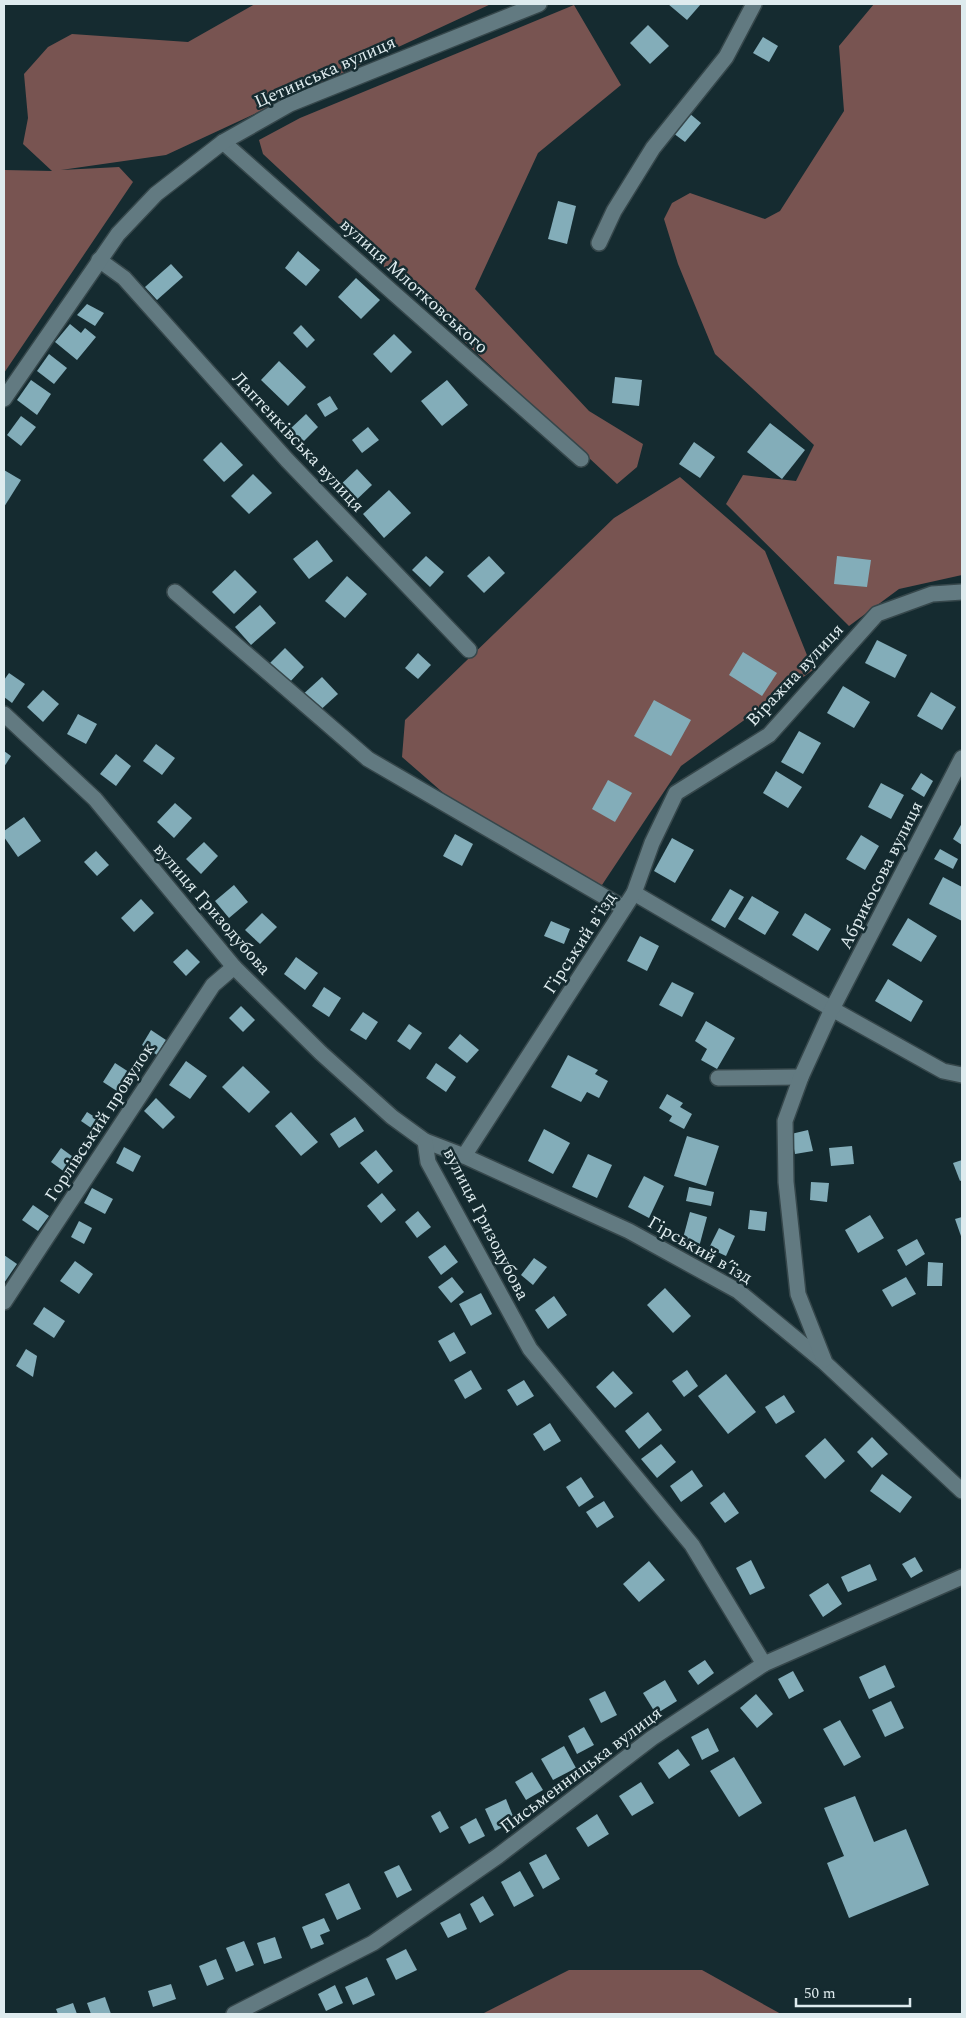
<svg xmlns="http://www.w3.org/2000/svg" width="966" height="2018" font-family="Spectral,serif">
<rect width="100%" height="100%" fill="#152b30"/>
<g fill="#785451">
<path d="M255,4H491L166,155L61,170L119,167L133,182L4,373V170L52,171L23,144L28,118L24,74L48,47L72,34L188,42Z"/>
<path d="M874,4H962V575L899,589L849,626L726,504L743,475L796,481L814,445L715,354L678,264L664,219L672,203L690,193L765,219L780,211L844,111L839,46Z"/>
<path d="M574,5L621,85L538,153L475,289L589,411L643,444L637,467L617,484L263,154L259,140L300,118Z"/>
<path d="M680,477L765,551L813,670L681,766L600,888L487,831L402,757L405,720L614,518Z"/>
<path d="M569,1970H702L781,2014H482Z"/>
</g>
<g fill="#83adb9">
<path d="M668,4H701L687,20Z"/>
<path d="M648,25L669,46L650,64L630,43Z"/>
<path d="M763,37L778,46L769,62L753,53Z"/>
<path d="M689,113L701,123L685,142L673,133Z"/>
<path d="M558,201L576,206L567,244L548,239Z"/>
<path d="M298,251L320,270L306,286L285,268Z"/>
<path d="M171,264L183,277L157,300L145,287Z"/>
<path d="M356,278L380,300L361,319L338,297Z"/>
<path d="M87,304L104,313L95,326L77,315Z"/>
<path d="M70,324L81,333L85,328L96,337L77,360L55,342Z"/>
<path d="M301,325L315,340L307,348L293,333Z"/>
<path d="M394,334L412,352L391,373L373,354Z"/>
<path d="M49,354L67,368L54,384L37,371Z"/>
<path d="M279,361L306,387L288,406L261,380Z"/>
<path d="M615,377L642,380L639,406L612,403Z"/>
<path d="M31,380L51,394L37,415L17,400Z"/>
<path d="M447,380L468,405L442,426L421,401Z"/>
<path d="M330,396L338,409L325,417L317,404Z"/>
<path d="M306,414L318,427L302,443L289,430Z"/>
<path d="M21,416L36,427L21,446L7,435Z"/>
<path d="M770,423L805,450L782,479L747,452Z"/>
<path d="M368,427L379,440L362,453L352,440Z"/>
<path d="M221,442L243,465L224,482L203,460Z"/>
<path d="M694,442L715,457L700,478L679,464Z"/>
<path d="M357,469L372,485L352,504L337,488Z"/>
<path d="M4,470L21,480L4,507Z"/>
<path d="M253,474L272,493L249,514L231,496Z"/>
<path d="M389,490L411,513L384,538L363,514Z"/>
<path d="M317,540L333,561L309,579L293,559Z"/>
<path d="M426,556L444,572L430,587L412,570Z"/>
<path d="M489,556L505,573L484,593L467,576Z"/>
<path d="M837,556L871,560L867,587L834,584Z"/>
<path d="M235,570L257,592L234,614L212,592Z"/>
<path d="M347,576L367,594L345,618L325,601Z"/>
<path d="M260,605L276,623L251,645L235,627Z"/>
<path d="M877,640L907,655L895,678L865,663Z"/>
<path d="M285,648L304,667L287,685L267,666Z"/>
<path d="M743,652L777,673L762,696L729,675Z"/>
<path d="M418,653L431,665L418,679L405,668Z"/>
<path d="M9,673L25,684L12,703L4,697V680Z"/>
<path d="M322,677L338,694L316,714L300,697Z"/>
<path d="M843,686L870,702L854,728L827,713Z"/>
<path d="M43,690L59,704L43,722L27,707Z"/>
<path d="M931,692L956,707L942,730L917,716Z"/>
<path d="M654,700L691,720L671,756L634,736Z"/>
<path d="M78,714L97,724L86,744L67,734Z"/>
<path d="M799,731L821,743L803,774L781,762Z"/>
<path d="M156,744L175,758L162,775L143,761Z"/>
<path d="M4,751L11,756L4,767Z"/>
<path d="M116,754L131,766L116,786L100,774Z"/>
<path d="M776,771L802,787L788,808L763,793Z"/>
<path d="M921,773L933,781L924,797L911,789Z"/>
<path d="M608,780L632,793L615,822L592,809Z"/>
<path d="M881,783L904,795L891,819L868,807Z"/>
<path d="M175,803L192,818L174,838L157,822Z"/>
<path d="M24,817L41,841L18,857L4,837V831Z"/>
<path d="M962,823V845L953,839Z"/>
<path d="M455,834L473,844L462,866L443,856Z"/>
<path d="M861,835L879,846L865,870L846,859Z"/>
<path d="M672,838L694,850L675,883L654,871Z"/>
<path d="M204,842L218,856L201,874L186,859Z"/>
<path d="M940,849L958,859L953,869L934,859Z"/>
<path d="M96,851L109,865L97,876L84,862Z"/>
<path d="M943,877L962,887V921L929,904Z"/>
<path d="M234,885L248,902L229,918L215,901Z"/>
<path d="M730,889L744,897L725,928L711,920Z"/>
<path d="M752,896L779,912L765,935L738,919Z"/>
<path d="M141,899L154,913L134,932L121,918Z"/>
<path d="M262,913L277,927L260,944L245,930Z"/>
<path d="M805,913L831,929L818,951L792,935Z"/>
<path d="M908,918L937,936L921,962L892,945Z"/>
<path d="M551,921L570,929L564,944L544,936Z"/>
<path d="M640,936L659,946L647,971L627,961Z"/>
<path d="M187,949L200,962L186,976L173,962Z"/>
<path d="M296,957L318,973L305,990L284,974Z"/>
<path d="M888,979L923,1001L911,1022L875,1001Z"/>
<path d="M672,982L694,993L682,1017L659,1005Z"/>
<path d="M324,987L341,998L329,1017L312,1006Z"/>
<path d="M241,1006L255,1020L243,1032L229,1018Z"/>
<path d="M363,1012L378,1022L366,1040L350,1030Z"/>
<path d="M706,1021L735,1038L717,1069L701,1060L707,1049L695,1041Z"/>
<path d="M409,1024L422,1033L410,1050L397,1041Z"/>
<path d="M151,1030L166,1040L157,1055L142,1045Z"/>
<path d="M460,1034L479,1050L467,1063L448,1048Z"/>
<path d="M568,1055L598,1070L595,1074L608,1081L599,1098L587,1092L581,1102L551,1087Z"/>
<path d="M186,1061L207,1076L190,1099L169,1085Z"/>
<path d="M115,1063L132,1074L120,1093L103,1082Z"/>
<path d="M436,1063L456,1077L446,1092L426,1078Z"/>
<path d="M243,1066L270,1092L249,1113L222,1087Z"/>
<path d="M667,1094L683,1103L680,1107L692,1114L684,1129L669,1121L672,1116L659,1108Z"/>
<path d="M156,1098L175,1117L163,1129L144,1111Z"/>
<path d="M87,1112L104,1123L97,1132L81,1121Z"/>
<path d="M291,1112L318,1142L301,1156L275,1126Z"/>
<path d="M355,1117L364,1131L339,1148L330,1134Z"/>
<path d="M544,1129L570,1143L553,1174L528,1161Z"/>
<path d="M808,1130L813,1151L795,1154L791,1134Z"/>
<path d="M687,1136L719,1146L706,1186L674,1176Z"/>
<path d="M852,1146L854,1164L831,1166L829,1148Z"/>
<path d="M124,1147L141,1156L133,1172L116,1163Z"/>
<path d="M61,1148L80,1162L70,1176L51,1162Z"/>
<path d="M376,1150L393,1171L378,1184L360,1163Z"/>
<path d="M588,1154L612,1165L597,1198L572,1187Z"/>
<path d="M962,1160V1180L960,1181L953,1163Z"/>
<path d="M644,1176L664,1186L649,1218L628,1207Z"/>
<path d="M811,1182L829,1183L827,1202L810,1200Z"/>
<path d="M689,1187L714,1192L711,1206L686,1201Z"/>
<path d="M92,1188L113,1199L105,1214L84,1203Z"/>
<path d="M382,1193L396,1210L381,1223L367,1206Z"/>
<path d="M33,1205L49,1216L38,1231L22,1220Z"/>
<path d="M750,1210L767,1212L765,1231L748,1229Z"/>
<path d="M418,1211L431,1227L417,1238L405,1222Z"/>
<path d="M690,1212L707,1217L699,1247L682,1242Z"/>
<path d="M870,1215L884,1238L858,1253L845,1230Z"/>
<path d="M962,1217V1239L955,1219Z"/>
<path d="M79,1221L92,1228L84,1244L71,1237Z"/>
<path d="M719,1228L735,1236L726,1256L709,1248Z"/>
<path d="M917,1239L925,1254L906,1266L897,1250Z"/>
<path d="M445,1245L458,1262L441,1275L428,1257Z"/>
<path d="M4,1255L17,1264L4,1283Z"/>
<path d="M534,1258L547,1267L533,1285L521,1275Z"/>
<path d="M75,1261L93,1274L79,1294L60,1281Z"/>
<path d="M928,1262L943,1263L942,1286H927Z"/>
<path d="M452,1277L464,1292L451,1303L438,1287Z"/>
<path d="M906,1277L916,1294L892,1307L882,1290Z"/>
<path d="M665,1288L691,1316L673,1333L647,1305Z"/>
<path d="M481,1293L492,1314L471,1326L459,1304Z"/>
<path d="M554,1296L567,1315L548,1329L535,1310Z"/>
<path d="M44,1307L65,1321L54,1338L33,1324Z"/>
<path d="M454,1332L466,1353L450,1362L438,1341Z"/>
<path d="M26,1349L37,1356L33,1377L16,1366Z"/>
<path d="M471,1370L482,1389L465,1399L454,1380Z"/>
<path d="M687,1370L698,1386L684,1397L672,1381Z"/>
<path d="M613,1371L633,1393L615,1408L596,1387Z"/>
<path d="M726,1374L756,1412L728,1434L698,1396Z"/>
<path d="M524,1380L534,1396L517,1406L507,1390Z"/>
<path d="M784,1395L795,1412L776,1424L765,1407Z"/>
<path d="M648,1412L662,1430L639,1449L625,1431Z"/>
<path d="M550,1423L561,1441L544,1451L533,1434Z"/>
<path d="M872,1437L888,1454L872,1468L857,1452Z"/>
<path d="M825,1438L845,1461L825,1479L805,1456Z"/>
<path d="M661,1444L676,1462L657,1478L641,1459Z"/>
<path d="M692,1470L703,1486L681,1502L670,1486Z"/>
<path d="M882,1474L912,1497L900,1513L870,1491Z"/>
<path d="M581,1477L594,1497L579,1507L566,1487Z"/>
<path d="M724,1492L739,1513L725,1523L710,1503Z"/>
<path d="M604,1501L614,1517L597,1528L586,1512Z"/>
<path d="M915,1557L923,1571L911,1578L902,1564Z"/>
<path d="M751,1560L765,1588L750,1595L736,1568Z"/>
<path d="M649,1561L665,1580L639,1602L623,1584Z"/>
<path d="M870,1564L877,1580L848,1592L841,1577Z"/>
<path d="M828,1583L842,1604L823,1617L809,1595Z"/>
<path d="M705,1660L714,1673L698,1685L688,1671Z"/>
<path d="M885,1665L895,1687L869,1699L859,1677Z"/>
<path d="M793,1671L804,1691L789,1699L778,1679Z"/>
<path d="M665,1680L677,1701L656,1714L643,1693Z"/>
<path d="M605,1691L617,1715L601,1723L589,1699Z"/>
<path d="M756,1694L773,1714L757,1728L740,1708Z"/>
<path d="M891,1701L904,1728L885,1737L872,1710Z"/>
<path d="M840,1720L861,1757L844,1766L823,1729Z"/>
<path d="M584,1727L594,1745L577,1754L568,1736Z"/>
<path d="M708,1728L719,1751L702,1760L691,1737Z"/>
<path d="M564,1746L576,1768L553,1780L541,1759Z"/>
<path d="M678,1749L690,1765L669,1779L658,1763Z"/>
<path d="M734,1757L762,1803L739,1817L710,1771Z"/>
<path d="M532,1772L543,1790L526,1800L515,1782Z"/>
<path d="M641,1782L654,1803L632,1816L619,1796Z"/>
<path d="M855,1796L874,1842L906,1829L929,1885L849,1918L827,1863L844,1856L824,1808Z"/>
<path d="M506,1799L515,1821L495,1831L485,1809Z"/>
<path d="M440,1811L449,1828L440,1833L431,1816Z"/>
<path d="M597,1814L609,1834L588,1847L576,1828Z"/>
<path d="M476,1818L485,1836L469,1844L460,1827Z"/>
<path d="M546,1854L560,1879L543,1889L529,1863Z"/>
<path d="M399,1865L412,1890L397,1898L384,1872Z"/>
<path d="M520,1871L534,1896L514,1907L501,1882Z"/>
<path d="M349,1883L361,1909L337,1920L325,1894Z"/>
<path d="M483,1896L494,1915L480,1923L470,1904Z"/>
<path d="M460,1913L467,1929L448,1938L440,1923Z"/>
<path d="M324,1918L330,1931L320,1935L324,1944L311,1949L302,1927Z"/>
<path d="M275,1937L282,1958L264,1964L257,1943Z"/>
<path d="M244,1941L254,1965L236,1972L226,1948Z"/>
<path d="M406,1949L417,1970L396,1980L386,1959Z"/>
<path d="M216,1959L224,1979L207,1986L199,1966Z"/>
<path d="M367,1977L375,1995L353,2005L345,1987Z"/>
<path d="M171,1984L176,1999L153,2007L148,1991Z"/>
<path d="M335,1985L343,2003L326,2011L318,1994Z"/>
<path d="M105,1997L111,2014H91L87,2003Z"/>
<path d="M73,2003L77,2014H58L56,2009Z"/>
</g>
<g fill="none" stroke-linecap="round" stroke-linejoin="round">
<g stroke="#36474b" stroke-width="18">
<g id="minor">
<path d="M223,142L581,459"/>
<path d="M599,243L614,211L653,148L726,57L754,4"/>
<path d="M99,260L124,278L287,460L469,650"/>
<path d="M4,399L118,234L156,194L223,142L290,104L539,4"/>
<path d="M175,592L368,759L624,908"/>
<path d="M4,714L95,799L234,967L321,1053L392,1117L425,1141L464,1156L629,1231L738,1291L824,1362L962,1491"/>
<path d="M634,893L832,1009L943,1071L962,1075"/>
<path d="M718,1078L801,1077"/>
<path d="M425,1141L428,1162L530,1349L692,1545L764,1664"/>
<path d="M464,1156L634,893L652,843L676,793L769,735L877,614L932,594L962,592"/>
<path d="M4,1302L213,985L234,967"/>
<path d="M824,1360L798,1294L786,1182L785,1121L801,1077L832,1009L962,758"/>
<path d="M234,2014L373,1943L498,1856L652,1738L764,1664L962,1577"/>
</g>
</g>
<use href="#minor" stroke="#627a81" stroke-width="15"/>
</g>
<g text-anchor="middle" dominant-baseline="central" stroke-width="5" stroke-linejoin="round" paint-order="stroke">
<g font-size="18" fill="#deebee" stroke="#152b30">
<text transform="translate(325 72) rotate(-24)">Цетинська вулиця</text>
<text transform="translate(414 286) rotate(42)">вулиця Млотковського</text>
<text transform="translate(298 442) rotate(47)">Лаптенківська вулиця</text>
<text transform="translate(795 675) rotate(-47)">Віражна вулиця</text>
<text transform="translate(881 875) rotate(-63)">Абрикосова вулиця</text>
<text transform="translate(212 909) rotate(49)">вулиця Гризодубова</text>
<text transform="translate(580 943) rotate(-57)">Гірський в'їзд</text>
<text transform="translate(100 1122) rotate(-57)">Горлівський провулок</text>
<text transform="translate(486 1224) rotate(63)">вулиця Гризодубова</text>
<text transform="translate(700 1250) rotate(30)">Гірський в’їзд</text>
<text transform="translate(581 1770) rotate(-37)">Письменницька вулиця</text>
</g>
</g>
<rect width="966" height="2018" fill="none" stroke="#deebee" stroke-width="10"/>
<path d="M796 1998v8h114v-8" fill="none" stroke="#deebee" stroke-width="2.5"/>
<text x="804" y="1998" font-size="15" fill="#deebee" stroke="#152b30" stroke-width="4" paint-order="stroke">50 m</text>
</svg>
